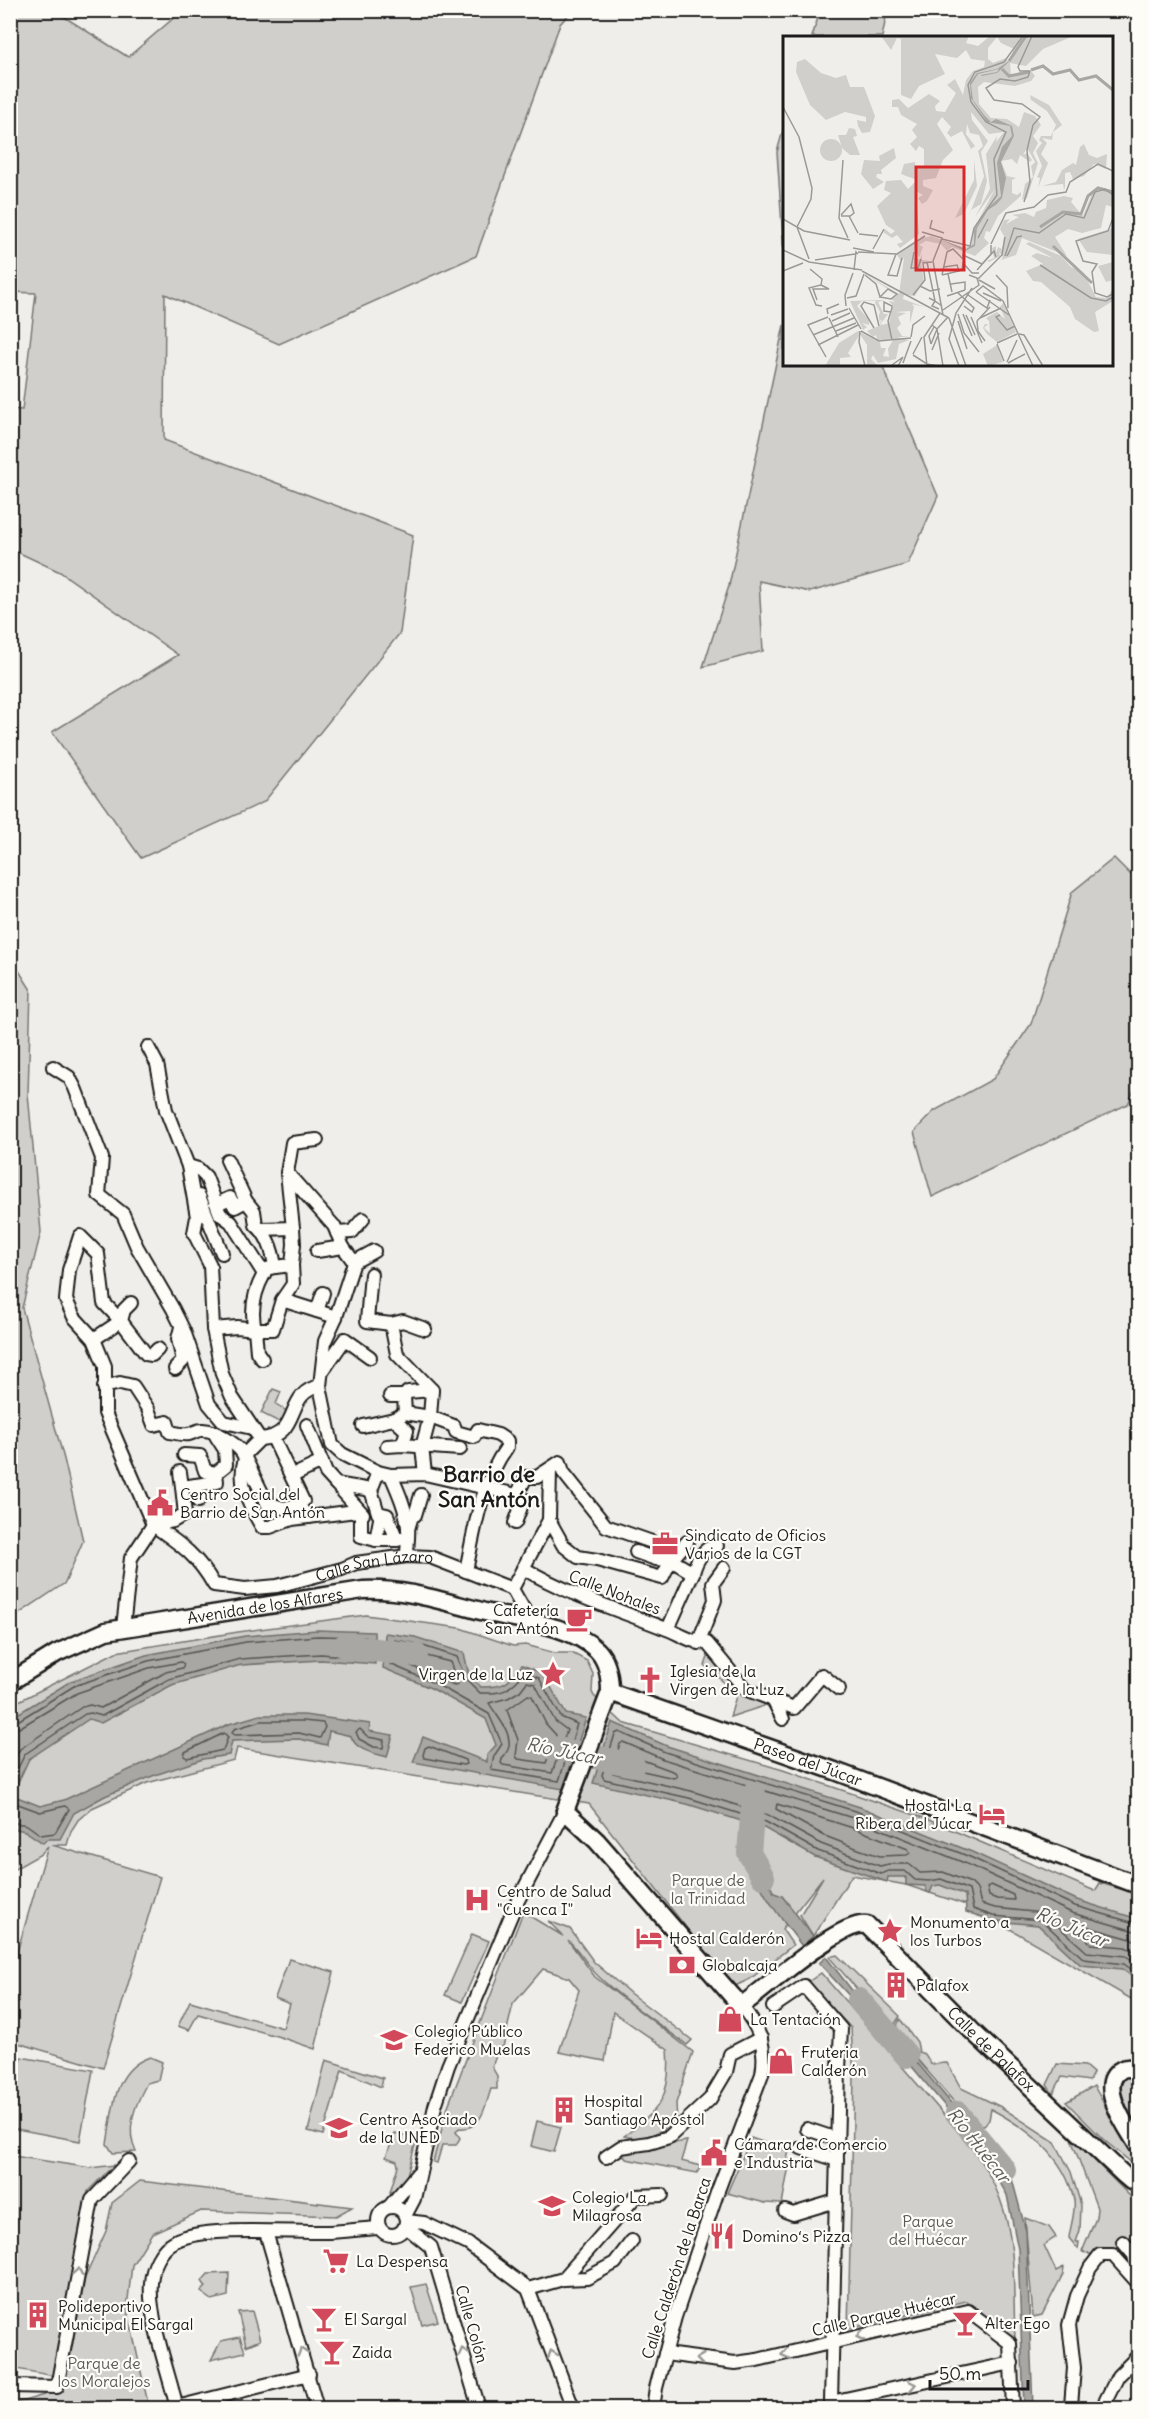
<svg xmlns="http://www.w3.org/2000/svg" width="1149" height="2419" font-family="Delius,sans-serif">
<rect width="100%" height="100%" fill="#f0eeea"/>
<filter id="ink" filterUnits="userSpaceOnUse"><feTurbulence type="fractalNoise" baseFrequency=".0167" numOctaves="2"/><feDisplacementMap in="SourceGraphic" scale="12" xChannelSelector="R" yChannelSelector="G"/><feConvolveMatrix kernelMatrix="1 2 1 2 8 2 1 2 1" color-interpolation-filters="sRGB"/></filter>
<g filter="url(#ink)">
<g fill="#d0cfcc" stroke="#767674" stroke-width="1.5">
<path d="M11,10L55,11L128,57L182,11H572L560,24L476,256L279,344L165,294L164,440L413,535L400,633L264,802L141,858L52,732L178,655L60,572L11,549V409L22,410L36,293L11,292Z"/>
<path d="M885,10L887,13L882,37H812L820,11Z"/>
<path d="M784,127V255L777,152Z"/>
<path d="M784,325V364L882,365L938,496L908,564L810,592L759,581L763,651L703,667L729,586Z"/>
<path d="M1114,858L1131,875L1138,868V1081L1128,1104L932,1197L914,1132L934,1111L993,1079L1031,1024L1072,892Z"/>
<path d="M11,958L31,990L28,1094L41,1232L22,1308L64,1459L83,1541L65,1583L11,1619Z"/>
<path d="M273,1389L281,1392L276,1404L291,1414L285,1425L261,1413Z"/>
<path d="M366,1615L460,1628L513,1646L526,1645L555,1653H572L587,1661L593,1674L592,1692L594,1696L623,1723L783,1770L924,1818L1095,1891L1100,1883L1138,1894V2003L972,1907L906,1885L852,1875L813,1936L800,1915L823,1877L782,1929L793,1945L750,1979L733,1987L589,1804L237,1748L234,1760L147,1783L92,1808L78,1820L71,1831L67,1845H52L160,1877L103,2068L11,2041V1973L48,1846L41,1854L11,1871V1705L116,1652L238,1632Z"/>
<path d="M710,1651L733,1680L767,1698L764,1706L730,1717L736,1696L713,1671L705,1666Z"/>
<path d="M523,1912L563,1936L548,1921L570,1929L594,1962L631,1994L692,2040L687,2045C658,2023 625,2002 598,1976C587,1965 580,1951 568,1940L595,1977L693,2052L676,2103L677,2122C659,2132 644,2142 624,2136C660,2111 672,2095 668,2050L613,2012L605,2061L559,2052L579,1990L569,1978L543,1969L513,2004L503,2047H499L492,2067L497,2076V2089H491C485,2106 482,2131 459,2128L456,2132L460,2138L456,2145H442L437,2163L433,2162L448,2106Z"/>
<path d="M472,1934L489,1941L462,2002L445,1995Z"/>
<path d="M837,1955L900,2016L895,2024L883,2019L829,1957Z"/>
<path d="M289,1959L334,1972L315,2049L280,2037L198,2014L189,2030L178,2026L190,2001L283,2028L290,2004L275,1998Z"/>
<path d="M821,1973L971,2146C982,2163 993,2180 1000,2199C1017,2243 1013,2293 1015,2339L966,2301L848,2329L854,2079L851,2028L808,1982Z"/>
<path d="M900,2019L917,2042L919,2052L925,2054L931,2064L947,2063L961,2088L1001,2107L1055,2142L1071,2172L1081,2205L1080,2230L1076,2242H1079L1078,2249L1069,2238C1070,2227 1076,2211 1074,2200C1065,2156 1028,2129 991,2109L989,2120L984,2125L973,2124L891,2029H895Z"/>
<path d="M21,2057L93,2070L80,2141L11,2128V2116Z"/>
<path d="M150,2057L162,2062L158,2080L147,2083C135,2105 125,2129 136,2152L113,2153L107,2144C113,2110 113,2069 150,2057Z"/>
<path d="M326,2060L383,2078L381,2087L342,2070L323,2135L308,2131Z"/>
<path d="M1057,2064L1085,2066L1093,2073L1089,2081L1062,2077L1053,2094L1047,2085Z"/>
<path d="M1130,2076L1138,2080V2122L1134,2129L1116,2087L1119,2081Z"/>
<path d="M1094,2086L1138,2165V2168L1105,2141L1066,2102Z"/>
<path d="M537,2121L561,2127L554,2152L531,2146Z"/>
<path d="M395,2133L417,2138L407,2175L395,2193L390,2192L398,2166L397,2161L386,2157Z"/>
<path d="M1070,2136L1130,2196L1138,2199V2217L1132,2218L1138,2238V2263L1132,2256L1138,2279L1114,2253L1094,2255L1082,2252L1096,2218L1097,2208Z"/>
<path d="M751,2138L789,2151L787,2159L790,2160L782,2204L765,2203L727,2193Z"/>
<path d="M687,2141L681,2161L701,2166L697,2173L626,2159L621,2151Z"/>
<path d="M13,2156L91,2168L114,2165L88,2191L54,2376L11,2368L10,2167Z"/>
<path d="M140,2181L352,2207L336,2216L201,2211L152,2233L132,2265L127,2308L149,2408H11L10,2403L24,2401L64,2389L85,2278L106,2231L112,2203Z"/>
<path d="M1025,2218L1049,2227L1056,2237L1044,2245L1056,2271L1064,2267L1063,2274L1042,2315L1033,2317Z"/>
<path d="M229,2273L228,2296L212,2300L201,2292L206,2287L202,2281L208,2274Z"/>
<path d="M426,2284L438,2321L422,2325L411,2287Z"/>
<path d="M252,2311L260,2340L246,2346L238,2312Z"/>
<path d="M240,2337L245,2352L211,2360L221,2341Z"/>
</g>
<g fill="#a8a7a3" stroke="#706f6d" stroke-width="1.5">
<path d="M317,1630L374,1632L375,1664L321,1660L241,1665L172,1685L101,1723L89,1719L29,1759L12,1795L40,1806L64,1800L229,1724L260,1715H304L370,1724L369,1731L393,1735L387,1757C373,1753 355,1750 351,1736L329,1731L327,1745L299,1739L232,1741L229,1755L203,1759L155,1775L105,1796L74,1813L60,1839H47L43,1843L25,1831L11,1828V1718L71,1681L146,1655L245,1636Z"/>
<path d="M385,1633L415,1637L464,1653L469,1675L481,1687C505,1687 508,1684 522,1665L543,1673L566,1714L586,1718L563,1789L413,1762L423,1737L487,1762V1755L496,1745L486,1719L433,1689L383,1668Z"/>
<path d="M612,1722L667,1746L860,1807L972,1852L1077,1900L1138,1919V1981L1122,1969L1081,1965L1038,1925L997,1921L992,1923L985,1918L966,1912L965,1895L940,1885L933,1886L930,1893L927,1892L925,1886L906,1885V1877H888L887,1882L815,1857L764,1828L687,1804L593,1783Z"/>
<path d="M747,1850H752L774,1893L782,1896L813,1936L802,1946C780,1917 754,1886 747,1850Z"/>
<path d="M826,1957L851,1989L883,2022L878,2027L819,1963Z"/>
<path d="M889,2029L973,2129L983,2133L974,2141L884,2033Z"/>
<path d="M987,2143L1012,2179L1026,2231L1033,2408H1024L1018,2249L1007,2195L980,2148Z"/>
</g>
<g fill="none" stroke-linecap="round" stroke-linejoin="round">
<g stroke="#545452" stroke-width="1.5">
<path d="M394,1640L414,1643L457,1657L465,1678L480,1693C506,1694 508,1690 525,1673L539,1678L561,1717L577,1724L559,1781L491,1770L494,1756L502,1744L489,1714L436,1684L390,1664V1643Z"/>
<path d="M400,1649L450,1662L458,1684L454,1685L398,1660L397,1651Z"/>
<path d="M527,1682L535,1684L555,1721L567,1730L552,1773L503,1765L501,1763C502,1755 508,1754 509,1746C511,1730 495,1714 489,1703L508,1698L520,1691Z"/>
<path d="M528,1695L532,1696L546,1724L556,1735L546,1763L518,1759L516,1756L518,1740L507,1710Z"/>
<path d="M261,1721H303L323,1723L325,1727L320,1738L299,1733L235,1735L232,1733L234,1729Z"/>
<path d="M10,1723L16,1722L74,1686L148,1661L246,1642L317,1636L366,1637L368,1640L369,1655L367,1658L321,1654L240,1659L169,1679L102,1716L91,1713L85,1714L25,1754L10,1784"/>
<path d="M360,1729L368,1737L384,1740L383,1748L374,1747L359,1739L356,1732Z"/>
<path d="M10,1730L19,1728L77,1693L149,1668L181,1662L184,1664L182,1668L166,1672L101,1708L90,1705L82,1707L20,1749L10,1766"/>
<path d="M224,1733L228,1737L223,1750L187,1758L184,1756L185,1752Z"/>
<path d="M429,1746L465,1760L466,1764L463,1765L424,1758L423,1755L425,1748Z"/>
<path d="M629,1755L675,1772L677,1776L674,1778L625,1767L623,1764L625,1757Z"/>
<path d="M10,1801L40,1812L65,1806L69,1809L55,1833L41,1835L27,1825L10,1822"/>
<path d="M777,1804L853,1828L908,1849L910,1853L907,1855L880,1856L861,1850L825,1836L776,1809Z"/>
<path d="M991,1885L1013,1895L1014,1900L997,1899L989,1896L987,1887Z"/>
<path d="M1138,1924L1075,1906L970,1857L858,1812L665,1752L619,1732L615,1734L602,1775L604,1779L689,1798L766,1822L818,1851L881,1874L888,1871H905L915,1880L929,1881L941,1879L969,1890L973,1909L993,1916L1041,1920L1084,1959L1124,1964L1138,1974"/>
<path d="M1138,1932L1072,1913L967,1864L856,1819L663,1759L623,1742L620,1744L611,1770L613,1773L691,1791L768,1815L821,1844L858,1858L880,1866L889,1864H909L920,1873L943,1872L971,1883L977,1889L981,1904L995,1908L1043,1913L1087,1952L1126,1956L1138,1964"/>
<path d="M1138,1941L1078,1924L1075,1926L1091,1944L1125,1947L1138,1953"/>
</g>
<g stroke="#a8a7a3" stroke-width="24">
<path d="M344,1646L416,1655"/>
<path d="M544,1746L633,1765"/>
<path d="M754,1793L749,1853L763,1877"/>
<path d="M859,2000L907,2056"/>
<path d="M957,2113L1004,2170"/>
</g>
<g stroke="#1c1c1c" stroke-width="16">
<g id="street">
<path d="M148,1047L157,1064L166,1110L188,1166L197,1217L194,1233L210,1265L213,1329L222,1374L232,1397L260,1439C303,1436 283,1393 320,1386"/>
<path d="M53,1067L69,1077L75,1088L102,1158L99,1195L123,1214L137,1247L173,1309L184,1331L209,1404L224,1422L252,1428"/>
<path d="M227,1160L246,1201L254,1211L256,1225C268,1235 273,1252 275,1267L266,1269L264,1274"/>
<path d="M188,1166L198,1169L206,1177L220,1214L231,1222L264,1274C254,1292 250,1309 255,1329L237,1327L213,1329"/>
<path d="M287,1173L334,1226L343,1247L354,1262"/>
<path d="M199,1196L222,1253"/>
<path d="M217,1204L230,1198L235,1207L246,1201"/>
<path d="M293,1228L287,1173L292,1143L317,1140"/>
<path d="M261,1229L293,1228L294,1244L292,1265L275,1267"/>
<path d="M337,1233L352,1232L363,1219"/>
<path d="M317,1251L343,1247"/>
<path d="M374,1251L354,1262L336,1317L325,1341L320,1386L332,1445L342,1454L378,1472L391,1475L425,1474L517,1495L526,1477H537L560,1462L563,1472L606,1526L652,1542L671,1560"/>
<path d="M371,1274L367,1321L391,1324L403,1321L425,1329"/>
<path d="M282,1300L336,1317"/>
<path d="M317,1311L323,1293"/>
<path d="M391,1324L397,1354L432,1390L430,1417L422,1447L425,1474"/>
<path d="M94,1339L121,1321L124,1310L131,1303"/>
<path d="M262,1359L257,1352L255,1329H273L282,1300L293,1284L292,1265"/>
<path d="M175,1369L183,1361L178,1339L181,1327"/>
<path d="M322,1372L345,1339L370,1357"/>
<path d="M104,1387L120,1383L133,1386L148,1409L154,1425L167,1422L170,1432C176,1433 183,1435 189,1434C195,1433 197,1429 203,1430C216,1430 241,1446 245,1458C237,1485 249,1505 262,1527H270L292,1519L356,1511L361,1514V1536L376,1540"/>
<path d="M390,1396H404L408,1392L432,1390"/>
<path d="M404,1396L405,1413L430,1417L454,1426L456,1432L474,1437L478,1430L498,1435L507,1441V1447C481,1483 475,1527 466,1571"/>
<path d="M394,1419L407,1431L402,1445"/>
<path d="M307,1425L326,1473L336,1484L371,1490L378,1472"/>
<path d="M363,1426L394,1419L405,1413"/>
<path d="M273,1438L303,1501L297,1505"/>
<path d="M260,1439L246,1453L245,1458L267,1503L283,1508L297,1505L309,1517"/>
<path d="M387,1446L402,1445L460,1449"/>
<path d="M184,1455L200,1456L205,1471L216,1473"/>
<path d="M180,1472L182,1487"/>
<path d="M391,1475C398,1491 406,1509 408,1527C409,1536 407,1546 407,1556"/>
<path d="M292,1476L322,1462"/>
<path d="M336,1484L363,1514"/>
<path d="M196,1485L217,1482L216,1473L226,1465L225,1450L216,1436"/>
<path d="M371,1490L378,1513L387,1515L397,1540L406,1538"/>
<path d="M381,1514L376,1540H397"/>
<path d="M549,1520L563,1545L578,1557L597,1560L662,1578L671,1560L693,1573C696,1561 704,1546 717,1546"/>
<path d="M515,1523L524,1499L517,1495"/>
<path id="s1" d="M153,1525C180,1544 197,1555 214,1585L245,1589L277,1586L342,1569L356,1563L407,1556L430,1557L512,1589L531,1622"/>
<path d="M153,1525L173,1521L185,1514L182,1487L196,1485L198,1501"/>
<path d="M408,1529L412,1516L415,1515L421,1495"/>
<path d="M636,1552L656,1559L671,1560L687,1542"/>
<path d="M523,1568C569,1595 616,1609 664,1628C679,1633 691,1643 707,1643L745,1689L794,1708L822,1675L839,1689"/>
<path d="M512,1589L549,1520L550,1469"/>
<path d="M123,1627L131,1558L153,1525L105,1413V1366L94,1339L74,1317L66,1300L69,1270L80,1236L98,1254L104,1303L121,1321L146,1354L152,1355L158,1349"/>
<path d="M668,1629L693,1573"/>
<path d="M698,1643L715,1600L713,1583L724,1568"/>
<path d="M772,1698L783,1719"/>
<path d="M773,2007L804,1986L841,2029L839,2069L831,2402L1012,2363"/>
<path d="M807,2129L837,2139"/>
<path d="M801,2148L837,2160"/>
<path d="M606,2157L621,2147L649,2143L669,2137L710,2099L726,2072L730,2054L761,2038"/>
<circle cx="392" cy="2221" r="14"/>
<path d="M389,2207L418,2173"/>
<path d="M785,2211L793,2214L836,2201"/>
<path d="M405,2216L414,2199L435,2106L448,2066L515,1906L565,1811"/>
<path d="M406,2221L424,2223L468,2244L528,2289L573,2408"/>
<path d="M405,2226L431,2247L479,2408"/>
<path d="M266,2232L317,2408"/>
<path d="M1123,2242L1134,2255L1138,2274"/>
<path d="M563,2279L587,2278L615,2263L632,2241"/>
<path d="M528,2289L563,2279L636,2196L662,2195"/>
<path d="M665,2354L735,2363L757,2360L968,2311L1010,2343L1013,2408"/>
<path d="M10,2386L57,2387L92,2200L129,2161"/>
<path d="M177,2407L309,2374"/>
<path d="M177,2408C169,2374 148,2317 151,2283C152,2268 160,2249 175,2241C203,2225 293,2233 329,2232C346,2231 362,2229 379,2228"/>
<path d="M653,2408L656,2388L675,2317L717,2193L762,2074C767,2046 759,2027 741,2006"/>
<path d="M1074,2408L1071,2406L1074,2368L1069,2325L1077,2296L1090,2268L1100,2255H1113L1138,2283"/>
<path d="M1102,2408L1118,2376L1138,2356"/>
</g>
</g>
<g stroke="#1c1c1c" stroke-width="21">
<g id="secondary">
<path id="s2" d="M10,1682L57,1653L106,1631L363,1590C406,1588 448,1603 489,1613C524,1621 570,1625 597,1650C608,1661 610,1677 610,1692L565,1811L597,1841L741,2006C765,1989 842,1919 867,1925L971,2030L1124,2175L1131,2181L1138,2183"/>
<path id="s3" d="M610,1692L835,1771L1138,1885"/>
<path d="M1138,2071C1131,2067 1123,2066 1117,2073C1099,2090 1129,2130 1138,2146"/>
</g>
</g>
<use href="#street" stroke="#fdfcf7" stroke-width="12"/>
<use href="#secondary" stroke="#fdfcf7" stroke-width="16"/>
</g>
<defs><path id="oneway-chevron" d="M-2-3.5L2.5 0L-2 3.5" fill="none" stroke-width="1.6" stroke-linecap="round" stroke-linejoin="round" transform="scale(1.5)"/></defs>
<g stroke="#989794">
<use href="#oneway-chevron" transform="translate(78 2272) rotate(-80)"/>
<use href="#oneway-chevron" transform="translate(860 2336) rotate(167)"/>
<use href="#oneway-chevron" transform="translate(302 2352) rotate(-107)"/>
<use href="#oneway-chevron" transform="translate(463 2352) rotate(-106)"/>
<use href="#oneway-chevron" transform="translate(552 2354) rotate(-110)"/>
<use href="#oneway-chevron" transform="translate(785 2354) rotate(167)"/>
<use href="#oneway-chevron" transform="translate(700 2359) rotate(-173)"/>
<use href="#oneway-chevron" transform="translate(912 2385) rotate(-12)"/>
</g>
</g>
<defs>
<g id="civic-bare" transform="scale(2.07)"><path d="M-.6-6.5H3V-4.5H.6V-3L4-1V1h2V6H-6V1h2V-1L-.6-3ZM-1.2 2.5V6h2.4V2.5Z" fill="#d1495b" stroke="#fdfcf7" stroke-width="2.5" paint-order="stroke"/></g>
<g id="office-bare" transform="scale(2.07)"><path d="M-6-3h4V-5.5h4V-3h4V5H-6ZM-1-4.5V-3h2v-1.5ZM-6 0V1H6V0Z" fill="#d1495b" stroke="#fdfcf7" stroke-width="2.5" paint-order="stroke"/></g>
<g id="cafe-bare" transform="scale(2.07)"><path d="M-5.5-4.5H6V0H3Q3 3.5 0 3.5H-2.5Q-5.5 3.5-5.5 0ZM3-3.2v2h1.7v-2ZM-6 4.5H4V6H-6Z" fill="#d1495b" stroke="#fdfcf7" stroke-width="2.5" paint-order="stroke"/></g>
<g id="sight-bare" transform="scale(2.07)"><path d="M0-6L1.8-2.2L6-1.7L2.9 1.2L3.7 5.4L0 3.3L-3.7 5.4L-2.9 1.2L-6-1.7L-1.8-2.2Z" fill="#d1495b" stroke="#fdfcf7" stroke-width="2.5" paint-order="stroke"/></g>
<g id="church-bare" transform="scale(2.07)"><path d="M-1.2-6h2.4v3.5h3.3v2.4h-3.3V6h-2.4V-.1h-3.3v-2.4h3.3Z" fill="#d1495b" stroke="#fdfcf7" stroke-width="2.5" paint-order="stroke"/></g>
<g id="hotel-bare" transform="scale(2.07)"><path d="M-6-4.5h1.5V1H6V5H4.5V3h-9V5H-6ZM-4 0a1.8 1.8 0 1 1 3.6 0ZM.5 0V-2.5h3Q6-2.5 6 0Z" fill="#d1495b" stroke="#fdfcf7" stroke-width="2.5" paint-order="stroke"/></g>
<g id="hospital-bare" transform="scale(2.07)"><path d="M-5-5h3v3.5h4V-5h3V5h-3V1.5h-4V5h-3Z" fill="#d1495b" stroke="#fdfcf7" stroke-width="2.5" paint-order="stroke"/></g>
<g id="bank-bare" transform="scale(2.07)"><path d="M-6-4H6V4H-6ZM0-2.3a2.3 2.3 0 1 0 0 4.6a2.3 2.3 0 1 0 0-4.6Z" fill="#d1495b" stroke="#fdfcf7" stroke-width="2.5" paint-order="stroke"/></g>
<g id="building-bare" transform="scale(2.07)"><path d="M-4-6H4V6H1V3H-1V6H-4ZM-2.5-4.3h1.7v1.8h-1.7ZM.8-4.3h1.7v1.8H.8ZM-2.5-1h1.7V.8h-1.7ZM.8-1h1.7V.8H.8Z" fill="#d1495b" stroke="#fdfcf7" stroke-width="2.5" paint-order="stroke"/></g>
<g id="shop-bare" transform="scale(2.07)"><path d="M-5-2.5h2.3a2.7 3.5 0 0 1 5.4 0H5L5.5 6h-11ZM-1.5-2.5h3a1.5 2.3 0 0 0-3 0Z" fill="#d1495b" stroke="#fdfcf7" stroke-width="2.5" paint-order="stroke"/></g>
<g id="school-bare" transform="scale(2.07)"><path d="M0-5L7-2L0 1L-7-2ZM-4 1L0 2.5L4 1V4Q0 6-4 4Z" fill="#d1495b" stroke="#fdfcf7" stroke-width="2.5" paint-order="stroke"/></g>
<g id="university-bare" transform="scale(2.07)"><path d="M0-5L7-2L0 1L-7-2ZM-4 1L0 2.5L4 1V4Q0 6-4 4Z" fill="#d1495b" stroke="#fdfcf7" stroke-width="2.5" paint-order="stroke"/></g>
<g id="restaurant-bare" transform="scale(2.07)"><path d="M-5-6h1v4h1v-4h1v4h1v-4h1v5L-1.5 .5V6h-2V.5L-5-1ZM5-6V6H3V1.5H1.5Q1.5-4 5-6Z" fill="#d1495b" stroke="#fdfcf7" stroke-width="2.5" paint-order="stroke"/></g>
<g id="supermarket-bare" transform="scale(2.07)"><path d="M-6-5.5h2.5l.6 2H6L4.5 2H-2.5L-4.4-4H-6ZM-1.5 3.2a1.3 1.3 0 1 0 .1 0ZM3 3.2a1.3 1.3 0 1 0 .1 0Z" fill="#d1495b" stroke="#fdfcf7" stroke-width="2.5" paint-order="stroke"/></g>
<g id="bar-bare" transform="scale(2.07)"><path d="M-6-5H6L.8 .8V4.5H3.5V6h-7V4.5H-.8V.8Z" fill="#d1495b" stroke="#fdfcf7" stroke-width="2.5" paint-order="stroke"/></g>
</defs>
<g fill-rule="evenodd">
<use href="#civic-bare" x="160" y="1503"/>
<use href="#office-bare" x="665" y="1544"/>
<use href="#cafe-bare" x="579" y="1619"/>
<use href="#sight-bare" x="553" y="1674"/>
<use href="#church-bare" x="650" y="1680"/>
<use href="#hotel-bare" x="992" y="1814"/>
<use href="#hospital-bare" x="477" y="1900"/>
<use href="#sight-bare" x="890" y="1931"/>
<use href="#hotel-bare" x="649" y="1938"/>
<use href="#bank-bare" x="682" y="1965"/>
<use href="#building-bare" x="896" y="1985"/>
<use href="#shop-bare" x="730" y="2019"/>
<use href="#school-bare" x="394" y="2040"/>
<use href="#shop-bare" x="781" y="2061"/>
<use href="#building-bare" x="564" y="2110"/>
<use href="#university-bare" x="339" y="2128"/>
<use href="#civic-bare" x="714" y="2153"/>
<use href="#school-bare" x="552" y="2206"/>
<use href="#restaurant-bare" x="722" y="2236"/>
<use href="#supermarket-bare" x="336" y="2261"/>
<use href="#building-bare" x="38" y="2315"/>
<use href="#bar-bare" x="324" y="2319"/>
<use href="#bar-bare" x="965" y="2323"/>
<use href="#bar-bare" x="332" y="2352"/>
</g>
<g text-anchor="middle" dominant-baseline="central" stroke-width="4.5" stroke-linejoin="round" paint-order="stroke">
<g font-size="16" fill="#1c1c1c" stroke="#fdfcf7" text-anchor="start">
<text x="180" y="1494">Centro Social del<tspan x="180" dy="18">Barrio de San Antón</tspan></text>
<text x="685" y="1535">Sindicato de Oficios<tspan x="685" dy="18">Varios de la CGT</tspan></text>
<text x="559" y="1610" text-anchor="end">Cafetería<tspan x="559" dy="18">San Antón</tspan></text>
<text x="670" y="1671">Iglesia de la<tspan x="670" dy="18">Virgen de la Luz</tspan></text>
<text x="533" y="1674" text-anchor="end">Virgen de la Luz</text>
<text x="972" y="1805" text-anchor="end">Hostal La<tspan x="972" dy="18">Ribera del Júcar</tspan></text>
<text x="497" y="1891">Centro de Salud<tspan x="497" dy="18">"Cuenca I"</tspan></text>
<text x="910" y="1922">Monumento a<tspan x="910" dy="18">los Turbos</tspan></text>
<text x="669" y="1938">Hostal Calderón</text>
<text x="702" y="1965">Globalcaja</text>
<text x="916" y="1985">Palafox</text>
<text x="750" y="2019">La Tentación</text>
<text x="414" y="2031">Colegio Público<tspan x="414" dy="18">Federico Muelas</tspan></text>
<text x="801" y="2052">Fruteria<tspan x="801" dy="18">Calderón</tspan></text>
<text x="584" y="2101">Hospital<tspan x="584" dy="18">Santiago Apóstol</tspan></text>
<text x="359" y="2119">Centro Asociado<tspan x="359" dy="18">de la UNED</tspan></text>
<text x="734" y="2144">Cámara de Comercio<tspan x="734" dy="18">e Industria</tspan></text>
<text x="572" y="2197">Colegio La<tspan x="572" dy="18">Milagrosa</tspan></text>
<text x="742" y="2236">Domino‘s Pizza</text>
<text x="356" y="2261">La Despensa</text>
<text x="58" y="2306">Polideportivo<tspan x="58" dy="18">Municipal El Sargal</tspan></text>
<text x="344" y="2319">El Sargal</text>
<text x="985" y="2323">Alter Ego</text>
<text x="352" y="2352">Zaida</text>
</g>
<g font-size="16" fill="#1c1c1c" stroke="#fdfcf7">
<text stroke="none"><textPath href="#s1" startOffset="250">Calle San Lázaro</textPath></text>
<text transform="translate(615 1592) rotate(21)">Calle Nohales</text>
<text stroke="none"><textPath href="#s2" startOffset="270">Avenida de los Alfares</textPath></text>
<text stroke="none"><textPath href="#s3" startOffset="210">Paseo del Júcar</textPath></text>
<text stroke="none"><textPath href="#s2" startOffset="1376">Calle de Palafox</textPath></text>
<text transform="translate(676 2268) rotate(-72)">Calle Calderón de la Barca</text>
<text transform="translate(884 2314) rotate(-13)">Calle Parque Huécar</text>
<text transform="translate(472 2324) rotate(74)">Calle Colón</text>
</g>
<g font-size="16" fill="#5b5b5a" stroke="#fdfcf7">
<text x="708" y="1880">Parque de<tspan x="708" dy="18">la Trinidad</tspan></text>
<text x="928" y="2221">Parque<tspan x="928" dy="18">del Huécar</tspan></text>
<text x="104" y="2363">Parque de<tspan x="104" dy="18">los Moralejos</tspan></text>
</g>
<g font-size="18" font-style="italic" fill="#5b5b59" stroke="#fdfcf7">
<text transform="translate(564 1751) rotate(12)">Río Júcar</text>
<text transform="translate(1072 1927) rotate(23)">Río Júcar</text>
<text transform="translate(979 2145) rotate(52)">Río Huécar</text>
</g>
<g font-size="22" font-weight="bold" fill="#1c1c1c" stroke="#fdfcf7">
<text x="489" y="1474">Barrio de<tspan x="489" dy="25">San Antón</tspan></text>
</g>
</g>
<g transform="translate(783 36)">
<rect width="330" height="330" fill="#f0eeea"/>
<path d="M98,0H186L183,7L195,10L207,0H313L288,1L260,13L243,30L227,27L228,39L249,36L252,40L248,45L232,50L201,46L195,51L196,68L208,82L224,83L236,91L241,76L252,80L258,89L250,100L255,107L250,117L255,127L244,162L239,164L242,148L250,141L248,130L252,126L244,112L240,119L244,117L249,124L247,126L237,119L234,128L229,123L218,125L224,140L233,142L229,144V157L234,159L238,156V160L215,180L207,196L203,195L201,202L206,207L192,220L169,211L164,215L158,208L143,205L136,209L140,211L136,222L132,212L131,222L137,223L139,218V224L148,225L138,227L141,245L132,260L121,259L120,263L141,271L129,268L131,271L127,287V275L112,276L123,277L115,281L118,288L114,292L119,300L126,301H114L126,304L116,308L113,323L95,327L90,319L88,323L95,330H84V309L77,298L65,317L68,321L57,322V330H42L56,307L75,295L97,306L98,312H103L100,320L106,321L105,313L110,304H94L93,299L90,301L84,295L98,289L96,284V279L97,276L92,267L93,265H79L74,270L86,284V289L79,287L84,291L80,294L67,265L101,264L95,266L101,278H105L99,286L96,282L99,289L106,287L110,270L106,265L112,266L108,263L114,259L82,238L116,258L121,222L118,225L114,219L133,204L148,200L179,211L188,210L190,194L212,153L192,181L207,153L203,118L214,100L213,106L221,96L206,98L188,76L189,84L205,105L198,116L204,145L198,168L188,174L184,185L201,140L195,115L200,110L196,99L187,97L184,88L183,98L192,110L188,113L179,95L168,101L164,97L168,91L159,81L154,88L170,114L160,124L153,142L140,144V150L150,154L144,165L139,168L135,162L140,159L133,155L136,198L117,212L114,208L120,206L114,199L109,202L100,196L102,193L108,198L112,195L103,189L94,170L108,157L101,154L103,145L118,144L125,153L134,144L118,138L121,128L132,126V130L141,132V113L136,110L133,115L127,108L134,101L129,94L134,88L118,79L115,71H109V64L116,63L125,72L146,58L157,65L152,70L153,75L162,76L173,57L164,49L172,43L180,59L183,44L190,35L201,31L202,25L188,23L183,14L174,22L152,18L162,38L136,50L128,63L118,59V3L114,2L108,14ZM214,1L218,7L231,13L226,26L223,22L210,27L205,23V12ZM22,23L38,37L53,42L63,39L67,51H81L92,80L87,96L79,97L75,90L74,84L83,86V81L62,76L43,84L27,69L13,36L14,26ZM247,59L266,69L279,89L270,96L269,104L259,102L264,107L258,118L265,127L255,152L257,142L254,141L259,130L253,115L259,107L256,104L258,100H268L273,89L264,75L248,64ZM66,92L72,93L74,100L70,101L77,119H67L59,112L55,99H63ZM37 114a11 11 0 1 1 22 0a11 11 0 1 1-22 0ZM301,108L306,119L314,122L324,118L323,133L311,128L301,140L290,143L287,136L282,137V151L281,154L280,148L259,150L273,146L279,134L290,127L293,129L297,111ZM111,112L113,122L98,134L99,138H94L93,141L101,146L90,153L78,138L81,124L97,125L96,120ZM191,124L194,150L181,178L172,182L191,144ZM323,153L330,157V171L323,169L318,192L299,197L285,193L272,201L284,220L239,202L233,219L218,224L220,221L216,216L217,220L206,226L204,225L211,222L209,212L213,210V217L215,211L219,213L221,200L217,193L221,184L227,183L223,188L236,181L229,179L242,177L251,181L253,176L263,172L264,164L281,160L290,162L288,166L300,180L310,155ZM330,192V219L304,216L295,203ZM246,206L278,220L288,231L300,236L313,261L324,262L330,252V265L312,276L316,295L311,296L292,283L287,271L258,246L250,245L243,235L260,228L248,220L254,217L270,222L243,208ZM330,226V244L323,246L315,230ZM220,267L233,296L214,306L204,298L200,292L202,288H205L201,292L207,297L206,285L203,282L210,278L214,276L222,283L217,271ZM214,309L220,326L205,330L200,318Z" fill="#d0cfcc" fill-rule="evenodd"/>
<path d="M229,23L214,37L199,40L198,39L214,36L216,33L195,38L188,49L190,64L201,79L208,86L213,83L229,90L231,100L218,126L223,142L219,162L214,168L205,174L194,192L192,210L182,215L159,204L183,213L191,208V194L205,172L218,160L214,127L219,111L229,100L227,90L204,86L188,62L187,47L194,37L214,33Z" fill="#a8a7a3"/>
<path fill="none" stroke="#a8a7a3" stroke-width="3" d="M226,25L243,0M219,33L226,40L246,36M248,34L260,30L270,38L287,34L296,44L313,40L330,54M257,191L280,176L298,178L305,160L315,152L330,156M270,210L309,247"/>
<path fill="none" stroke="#9b9a98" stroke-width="1.5" d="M0,71L16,101L29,152L28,163L14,191L26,223M60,124L56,182L65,202M241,166L247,146L244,114L250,89L257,81L239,68L211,64L203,52L217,43L232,45L245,41L247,35H237L235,31L249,0M58,179L68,168L71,177L66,181M58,180H66L75,197M330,182L325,195L293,205L300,225L314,228L309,236L312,257L324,261L330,258M0,183L21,195L67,204M149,184L147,192L161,197M139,196L159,202L150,225L160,279M76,198L95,200M195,202L205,183M159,203L187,210L191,192L214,159L211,123L223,96L203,86L188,66L185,49L192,36L221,26L240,0M208,208L223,177L251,171L265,159L283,156L287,146L315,128L330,135M70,212L91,216M90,213L101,193M0,214L26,226L79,234M75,216L114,218L142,200M131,216L128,232H135L138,223M164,216L170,213L181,224L180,219L199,228L208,218V209M113,218L105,239L114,240L119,222M222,220L231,192L256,197L283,178L301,182L312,156L322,153L330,159M224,220L234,201L239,200M32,224L72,218M144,226L152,265L159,270M257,229L308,262L323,265L330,261M27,233L39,243L38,249L26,252L33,269L39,270M71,234L73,216L75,218M179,234L180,227L189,237H196M194,234L211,215L213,221M0,235L20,227M79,235L166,282M165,238L169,256M82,239L93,248L97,261M159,239L176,235L174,229L161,231M159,239L164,216M213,239L224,251L225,272M195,243L219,219L222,201M196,244L212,253M168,248L182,246V254M137,250L147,255L157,253M105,253L114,258L108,263L97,261ZM174,256L191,272L189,276L181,270M193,256L200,250L220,265L250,330M193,256L226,279M200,257L218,265M130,259L142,244L140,227L149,226M185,259L204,272L207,264M164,260L182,254M64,262L73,260L81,238M146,262L152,265L149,270L156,273M34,264L30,253H46L38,249M63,270L62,259L70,237M66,272L78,293M160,274L196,249L194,242L186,239M108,276L101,275V266L109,270V272L105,285L109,304M45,278L44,273L56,268M175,278L181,297L196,316M180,278L189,300M48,279L65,273M183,279L192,299M217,279L213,281L224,294L232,290M188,281L199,307M46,282L55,301M166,282L183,330M197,282L218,272M49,285L67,277M175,285L184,313M194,285L207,271M194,285L195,295L202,305M91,292L78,270L81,266L91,269L96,290M53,295L73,287M77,295L76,306L82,330M78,295L96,305L128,302M236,298L241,299L260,330M30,299L71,282M128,301L130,289L142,280M214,307L234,298M148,308L154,293L149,289M148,308L146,300L151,291M214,308L221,325M35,309L75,289M149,314L156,297M130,318L139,301M130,319L144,328L155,330M43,321L25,289L45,281M224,326L234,304M120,327L128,305M225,327L242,318M109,329L120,321L115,330M144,330L141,301L157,277M160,330L154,293L165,281M176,330L166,303L173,277L189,252"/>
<path fill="#d62828" fill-opacity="0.15" stroke="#d62828" stroke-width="3" d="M133,131H181V234H133Z"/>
<rect width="330" height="330" fill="none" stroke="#1c1c1c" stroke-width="3"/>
</g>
<rect width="1149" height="2419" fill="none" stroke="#fdfcf7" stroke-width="36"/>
<rect x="18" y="18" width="1113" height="2383" fill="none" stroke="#1c1c1c" stroke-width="2" filter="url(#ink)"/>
<path d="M930 2380v9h98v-9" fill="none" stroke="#1c1c1c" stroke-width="3"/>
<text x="939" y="2380" font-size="18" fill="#1c1c1c" stroke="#fdfcf7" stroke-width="4.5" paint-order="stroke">50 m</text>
</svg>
